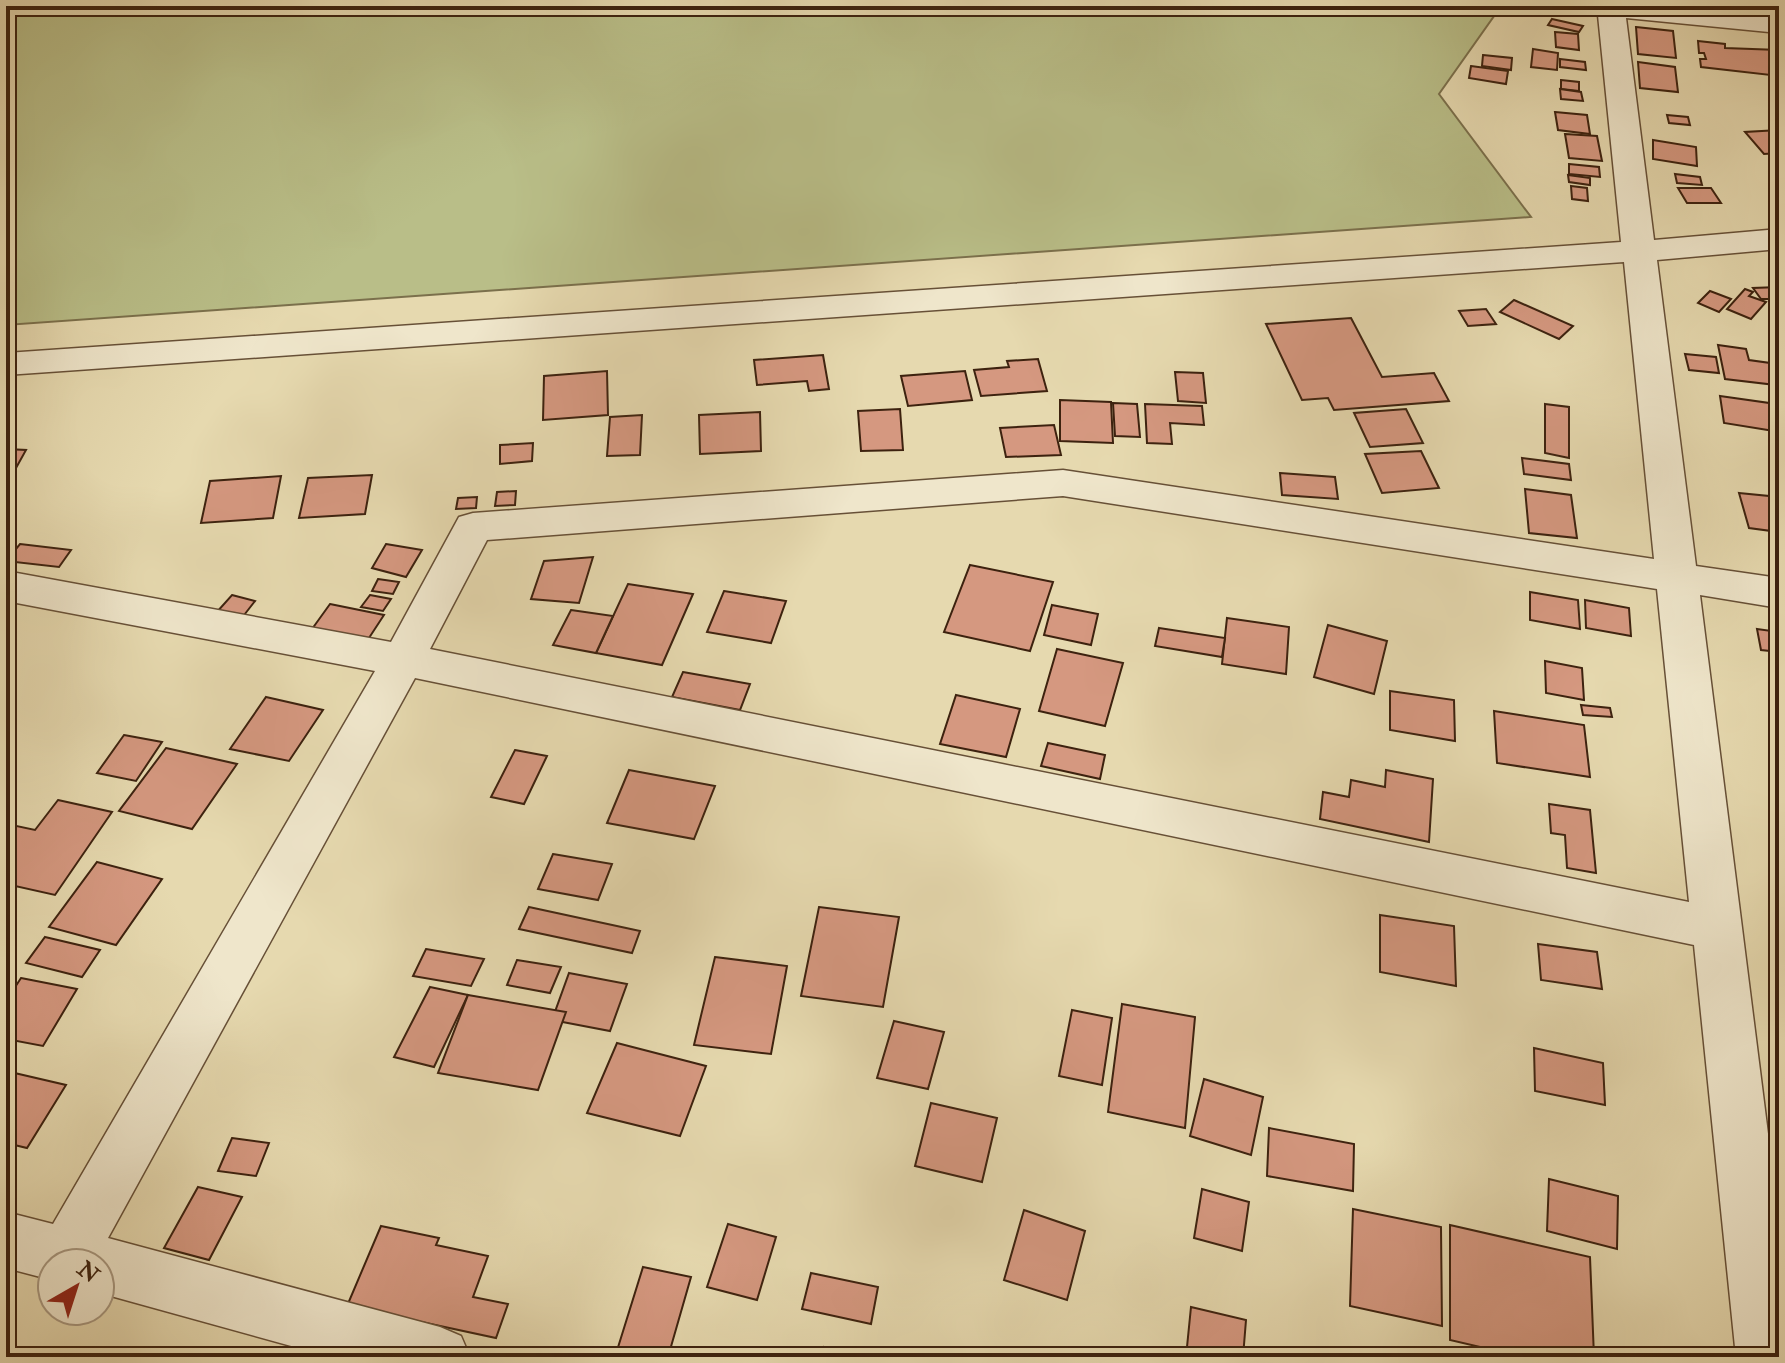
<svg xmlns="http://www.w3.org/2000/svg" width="1785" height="1363" font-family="'IM FELL Double Pica',serif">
<rect width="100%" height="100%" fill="#e6d9af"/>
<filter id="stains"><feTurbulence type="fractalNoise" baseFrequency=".0025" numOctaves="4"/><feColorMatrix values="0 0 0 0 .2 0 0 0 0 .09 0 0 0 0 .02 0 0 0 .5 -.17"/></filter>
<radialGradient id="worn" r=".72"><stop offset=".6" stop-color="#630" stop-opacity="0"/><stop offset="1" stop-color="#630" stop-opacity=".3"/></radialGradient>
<path fill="#b9be88" stroke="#7b704c" stroke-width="2" d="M6,6H1464L1499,9L1439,94L1531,217L6,325Z"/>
<g fill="#d59880" stroke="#3d220f" stroke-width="2">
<path d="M1552,19L1583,26L1579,32L1548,25Z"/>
<path d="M1636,27L1673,31L1676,58L1638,54Z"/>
<path d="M1555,32L1578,34L1579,50L1556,47Z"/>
<path d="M1698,41L1725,44V48L1779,50V76L1701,67L1700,59H1706L1704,53H1699Z"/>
<path d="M1533,49L1558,53L1557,70L1531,67Z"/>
<path d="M1483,55L1512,58L1511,70L1482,66Z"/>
<path d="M1560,59L1585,62L1586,70L1560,67Z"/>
<path d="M1638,62L1675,67L1678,92L1640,88Z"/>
<path d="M1471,66L1508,71L1506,84L1469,78Z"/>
<path d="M1561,80L1579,82V91L1561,89Z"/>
<path d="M1560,89L1581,92L1583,101L1561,99Z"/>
<path d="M1555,112L1587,115L1590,134L1558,130Z"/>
<path d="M1667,115L1688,117L1690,125L1669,123Z"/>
<path d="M1779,130V153L1764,154L1745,132Z"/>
<path d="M1565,134L1597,136L1602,161L1569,158Z"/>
<path d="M1653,140L1696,147L1697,166L1653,159Z"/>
<path d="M1569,164L1599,167L1600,177L1569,174Z"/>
<path d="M1675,174L1700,177L1702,185L1677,183Z"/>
<path d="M1568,175L1590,178V185L1569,182Z"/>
<path d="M1571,186L1587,188L1588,201L1572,199Z"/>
<path d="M1678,188H1711L1721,203H1687Z"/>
<path d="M1779,287V299H1761L1753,288Z"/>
<path d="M1745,289L1753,292L1749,296L1766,302L1751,319L1727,309Z"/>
<path d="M1710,291L1731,299L1719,312L1698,303Z"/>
<path d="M1514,300L1573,326L1559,339L1500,312Z"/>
<path d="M1486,309L1496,324L1468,326L1459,311Z"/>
<path d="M1351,318L1382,377L1434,373L1449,401L1334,410L1328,398L1302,400L1266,324Z"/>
<path d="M1718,345L1746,349L1749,360L1770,363L1776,385L1725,379Z"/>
<path d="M1685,354L1716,357L1719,373L1689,370Z"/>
<path d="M823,355L829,389L809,391L807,381L757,385L754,360Z"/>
<path d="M1038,359L1047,391L981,396L974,370L1009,367L1007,361Z"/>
<path d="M607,371L608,415L543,420L544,376Z"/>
<path d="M965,371L972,400L908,406L901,376Z"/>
<path d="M1175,372L1203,373L1206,403L1178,401Z"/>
<path d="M1720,396L1769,403L1774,431L1724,423Z"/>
<path d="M1060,400L1111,402L1113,443L1060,441Z"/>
<path d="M1113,403L1137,404L1140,437L1115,436Z"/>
<path d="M1145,404L1202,406L1204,425L1170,423L1172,444L1147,443Z"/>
<path d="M1545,404L1569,407V458L1545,453Z"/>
<path d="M900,409L903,450L861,451L858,411Z"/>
<path d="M1406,409L1423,443L1370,447L1354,413Z"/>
<path d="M760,412L761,451L700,454L699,415Z"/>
<path d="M642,415L640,455L607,456L610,417Z"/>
<path d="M1054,425L1061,455L1006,457L1000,428Z"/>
<path d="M533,443L532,461L500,464V445Z"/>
<path d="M6,449L26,450L16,468H6Z"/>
<path d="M1421,451L1439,488L1382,493L1365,454Z"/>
<path d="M1522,458L1569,464L1571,480L1524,474Z"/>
<path d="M1280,473L1335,477L1338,499L1282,495Z"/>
<path d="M372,475L365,514L299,518L308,478Z"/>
<path d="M281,476L273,518L201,523L210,481Z"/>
<path d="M1525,489L1571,495L1577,538L1529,533Z"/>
<path d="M516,491L515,505L495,506L497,492Z"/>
<path d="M1739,493L1779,497V532L1749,528Z"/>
<path d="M477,497L476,508L456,509L458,498Z"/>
<path d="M20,544L71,550L59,567L6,561Z"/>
<path d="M386,544L422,550L406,577L372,568Z"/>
<path d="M593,557L579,603L531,599L544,561Z"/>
<path d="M970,565L1053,582L1030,651L944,632Z"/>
<path d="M378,579L399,582L393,594L372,591Z"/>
<path d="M628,584L693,594L662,665L596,653Z"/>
<path d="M724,591L786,601L771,643L707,632Z"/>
<path d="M1530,592L1578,600L1580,629L1530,620Z"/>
<path d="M232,595L255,601L241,619L216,613Z"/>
<path d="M370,595L391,599L383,611L361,607Z"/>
<path d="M1585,600L1629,608L1631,636L1586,628Z"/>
<path d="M330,604L384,615L367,641L312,629Z"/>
<path d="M1052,605L1098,614L1091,645L1044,635Z"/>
<path d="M571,610L613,616L596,653L553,645Z"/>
<path d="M1227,618L1289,627L1286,674L1222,664Z"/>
<path d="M1328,625L1387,641L1374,694L1314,677Z"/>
<path d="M1159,628L1225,638L1222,657L1155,646Z"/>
<path d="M1757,629L1779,632V652L1761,650Z"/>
<path d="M1057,649L1123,663L1105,726L1039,711Z"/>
<path d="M1545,661L1582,668L1584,700L1546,693Z"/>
<path d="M683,672L750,684L740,710L672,697Z"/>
<path d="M1390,691L1454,700L1455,741L1390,730Z"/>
<path d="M956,695L1020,709L1006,757L940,744Z"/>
<path d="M266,697L323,710L289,761L230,749Z"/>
<path d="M1581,705L1610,708L1612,717L1583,715Z"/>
<path d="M1494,711L1584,725L1590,777L1497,763Z"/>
<path d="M124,735L162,742L136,781L97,773Z"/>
<path d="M1048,743L1105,755L1100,779L1041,766Z"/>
<path d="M166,748L237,764L192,829L119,811Z"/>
<path d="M515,750L547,756L524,804L491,797Z"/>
<path d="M629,770L715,786L694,839L607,823Z"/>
<path d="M1386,770L1433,779L1429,842L1320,819L1323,792L1349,797L1351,780L1385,787Z"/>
<path d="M58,800L112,812L55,895L6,884V871L13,861L6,859V833L12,825L35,830Z"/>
<path d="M1549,804L1590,810L1596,873L1567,868L1565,835L1551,833Z"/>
<path d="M553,854L612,864L598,900L538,889Z"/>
<path d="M97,862L162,879L116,945L49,927Z"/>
<path d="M529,907L640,931L632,953L519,929Z"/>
<path d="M819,907L899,917L883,1007L801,996Z"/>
<path d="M1380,915L1454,926L1456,986L1380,972Z"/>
<path d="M45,937L100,950L82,977L26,963Z"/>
<path d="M1538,944L1597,952L1602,989L1541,980Z"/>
<path d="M426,949L484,959L471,986L413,976Z"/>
<path d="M715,957L787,966L771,1054L694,1045Z"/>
<path d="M517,960L561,967L550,993L507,985Z"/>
<path d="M569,973L627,984L610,1031L552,1020Z"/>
<path d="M21,978L77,989L43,1046L6,1039V1001Z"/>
<path d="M430,987L468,995L434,1067L394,1057Z"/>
<path d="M468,995L566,1012L538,1090L438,1073Z"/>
<path d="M1122,1004L1195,1017L1185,1128L1108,1112Z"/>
<path d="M1072,1010L1112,1018L1102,1085L1059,1076Z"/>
<path d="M894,1021L944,1032L928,1089L877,1078Z"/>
<path d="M617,1043L706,1066L680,1136L587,1113Z"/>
<path d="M1534,1048L1603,1063L1605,1105L1535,1091Z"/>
<path d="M6,1071L66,1085L27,1148L6,1143Z"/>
<path d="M1204,1079L1263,1097L1251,1155L1190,1136Z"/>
<path d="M931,1103L997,1118L982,1182L915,1166Z"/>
<path d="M1269,1128L1354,1144L1353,1191L1267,1176Z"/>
<path d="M232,1138L269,1143L256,1176L218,1171Z"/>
<path d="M1549,1179L1618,1196L1617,1249L1547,1231Z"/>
<path d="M198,1187L242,1197L209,1260L164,1248Z"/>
<path d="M1202,1189L1249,1202L1242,1251L1194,1238Z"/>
<path d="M1353,1209L1441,1227L1442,1326L1350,1306Z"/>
<path d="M1024,1210L1085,1231L1067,1300L1004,1280Z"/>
<path d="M728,1224L776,1237L757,1300L707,1287Z"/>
<path d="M1450,1225L1590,1257L1594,1357H1523L1450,1340Z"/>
<path d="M381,1226L439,1238L436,1245L488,1256L473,1297L508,1304L496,1338L347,1306Z"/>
<path d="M643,1267L691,1277L668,1357H615Z"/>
<path d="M811,1273L878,1287L871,1324L802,1309Z"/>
<path d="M1191,1307L1246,1320L1243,1357H1186Z"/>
<path d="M824,1347L863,1357H821Z"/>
</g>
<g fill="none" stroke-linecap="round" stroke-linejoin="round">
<g stroke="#675037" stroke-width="3">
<path id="minor" d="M1572,6H1670L1779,17V33L1626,18L1654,240L1779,229V249L1657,260L1696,566L1779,578V608L1700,595L1779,1221V1357H1736L1694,945L415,678L108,1238L440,1327L461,1336L470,1357H331L100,1293V1263H52V1280L6,1268V1212L53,1224L375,671L6,601V571L391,642L459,517L473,513L1063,470L1654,559L1624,262L6,375V353L1621,242L1598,15L1576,12ZM1063,496L1657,589L1689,902L430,649L487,540Z"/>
</g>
<use href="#minor" fill="#efe6cb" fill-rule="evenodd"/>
</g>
<rect width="1785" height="1363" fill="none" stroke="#e6d9af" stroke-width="32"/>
<rect x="8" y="8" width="1769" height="1347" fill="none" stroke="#3d220f" stroke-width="4"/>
<rect x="16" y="16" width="1753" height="1331" fill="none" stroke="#3d220f" stroke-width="2"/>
<g transform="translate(76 1287) rotate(39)"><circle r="38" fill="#efe6cb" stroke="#a89880" stroke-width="2"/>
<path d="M0-6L14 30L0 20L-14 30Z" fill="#8f2418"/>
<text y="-12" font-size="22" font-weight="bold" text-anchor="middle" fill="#3d220f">N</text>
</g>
<rect width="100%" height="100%" filter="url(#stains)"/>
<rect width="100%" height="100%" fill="url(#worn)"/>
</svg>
